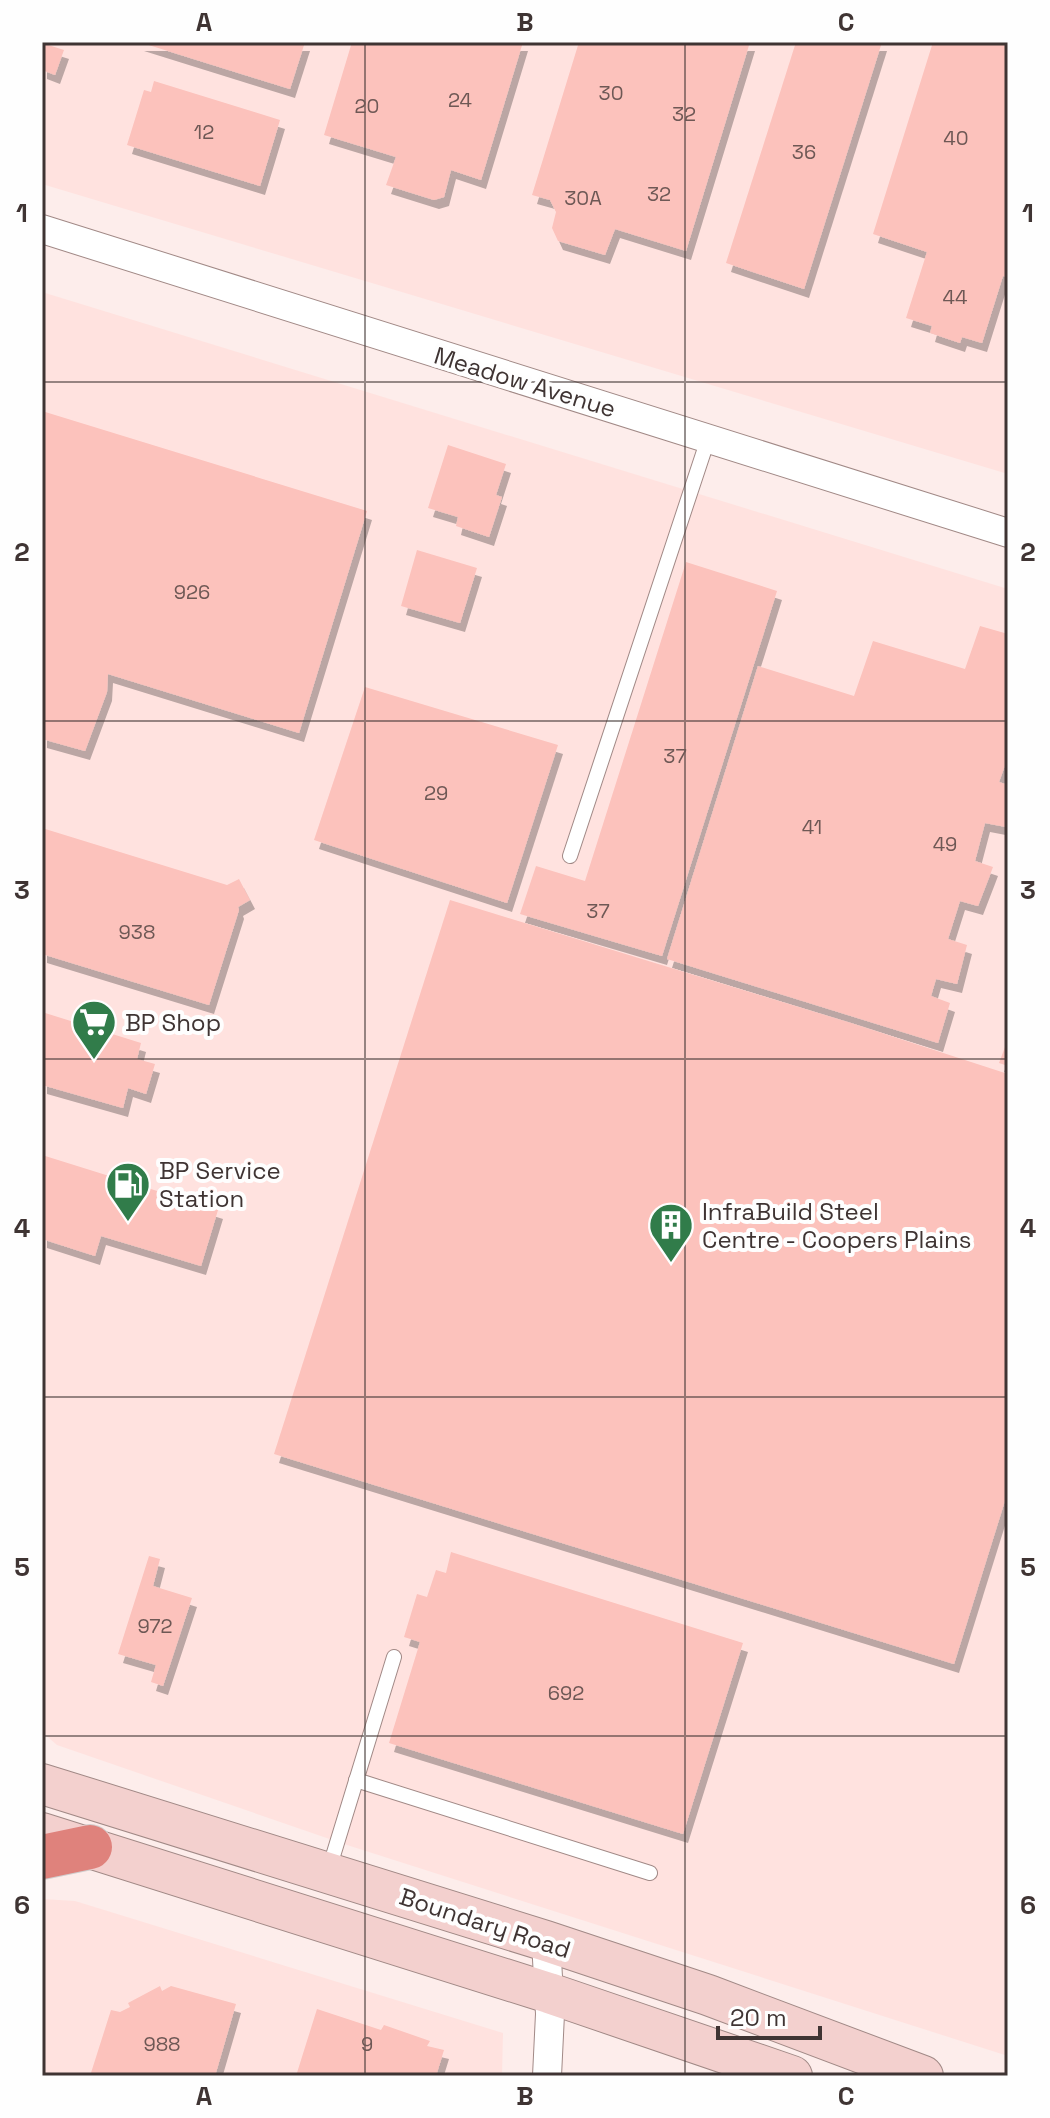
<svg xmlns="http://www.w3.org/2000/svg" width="1050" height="2118" font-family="'Space Grotesk',sans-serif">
<defs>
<filter id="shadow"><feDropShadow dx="5" dy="9" stdDeviation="0" flood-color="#0004"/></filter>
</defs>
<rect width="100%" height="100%" fill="#fdedeb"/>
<g fill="#ffe2df">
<path d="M42,42H1008V474L42,184Z"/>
<path d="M42,292L1008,589V2056L347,1845L57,1745L42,1732Z"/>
<path d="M42,1899L75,1901L503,2033L502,2076H42Z"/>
</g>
<g fill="#fcc2bc" filter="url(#shadow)">
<path d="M139,42H305L290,89Z"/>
<path d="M352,42H523L481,180L451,170L444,197L434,200L386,185L396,157L324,135Z"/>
<path d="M579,42H750L686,251L615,229L605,255L558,241L552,228L556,212L550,200L532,195Z"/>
<path d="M796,42H882L804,289L726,263Z"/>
<path d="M933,42H1008V277L1003,276L982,343L962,337L960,343L930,333L932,326L906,318L927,252L873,234Z"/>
<path d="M42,43L64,50L55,75L42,70Z"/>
<path d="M154,81L280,120L260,186L127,145L144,90L151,92Z"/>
<path d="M42,411L367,511L299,733L108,674L107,692L85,751L42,739Z"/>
<path d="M448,445L506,464L496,495L502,497L489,537L456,526L458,517L428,508Z"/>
<path d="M417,550L477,568L460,623L401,606Z"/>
<path d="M686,562L777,591L662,956L520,914L536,866L585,881Z"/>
<path d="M980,626L1008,634V757L999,782L1008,785V819L1006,827L985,823L975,861L993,867L990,875L978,906L960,901L948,939L967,945L957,984L936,979L931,996L950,1003L938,1043L667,959L758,666L854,696L873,641L965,669Z"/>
<path d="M365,687L558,745L507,903L314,840Z"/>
<path d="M42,828L227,885L239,879L250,900L238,907L239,910L209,1005L42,954Z"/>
<path d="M450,900L854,1024L1008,1074V1491L954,1664L274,1454Z"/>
<path d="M42,1012L141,1043L137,1059L155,1064L146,1094L128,1088L123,1108L42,1085Z"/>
<path d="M1008,1039V1066L999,1063Z"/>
<path d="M42,1155L218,1210L201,1266L101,1236L95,1256L42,1239Z"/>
<path d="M451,1552L743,1643L683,1834L389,1743L420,1642L404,1637L417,1594L427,1597L436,1570L446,1573Z"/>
<path d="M149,1556L160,1559L153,1586L192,1598L163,1686L151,1682L156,1665L118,1654Z"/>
<path d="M160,1986L162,1991L171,1986L236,2004L215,2076H90L111,2010L120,2012L130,2007L128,2003Z"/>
<path d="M317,2009L381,2030L384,2025L430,2041L427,2046L444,2050L436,2076H296Z"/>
</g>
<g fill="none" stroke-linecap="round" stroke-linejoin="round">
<g stroke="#a18986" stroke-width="16">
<g id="service">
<path d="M570,856L708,439"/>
<path d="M356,1780L650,1873"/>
<path d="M329,1869L394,1657"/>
</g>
</g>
<g stroke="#a18986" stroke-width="30">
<g id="minor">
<path d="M42,229L1008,533"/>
<path d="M546,1941L550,2014L547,2076"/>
</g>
</g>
<g stroke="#a18986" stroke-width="42">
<g id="secondary">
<path d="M42,1784L546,1941L708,1995L923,2076"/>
<path d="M42,1833L549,1993L792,2076"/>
</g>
</g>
<g stroke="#d1cece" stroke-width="46">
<path id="trunk" d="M42,1857L90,1847"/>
</g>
<use href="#service" stroke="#fff" stroke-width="14"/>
<use href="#minor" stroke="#fff" stroke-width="28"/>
<use href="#secondary" stroke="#f3d0ce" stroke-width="40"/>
<use href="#trunk" stroke="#df827c" stroke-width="44"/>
</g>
<path fill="none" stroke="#3f3433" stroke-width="2" stroke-opacity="0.55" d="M365,42V2076M685,42V2076M42,382H1008M42,721H1008M42,1059H1008M42,1397H1008M42,1736H1008"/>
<defs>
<g id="supermarket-pin" transform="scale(2.3)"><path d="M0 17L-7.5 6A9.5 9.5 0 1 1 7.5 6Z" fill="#317c4a" stroke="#fefefe"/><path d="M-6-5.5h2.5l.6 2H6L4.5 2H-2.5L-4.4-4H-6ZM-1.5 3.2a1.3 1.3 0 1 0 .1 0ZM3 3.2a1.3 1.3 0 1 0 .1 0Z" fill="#fff"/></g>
<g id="fuel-pin" transform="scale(2.3)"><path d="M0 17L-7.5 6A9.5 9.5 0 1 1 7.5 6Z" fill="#317c4a" stroke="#fefefe"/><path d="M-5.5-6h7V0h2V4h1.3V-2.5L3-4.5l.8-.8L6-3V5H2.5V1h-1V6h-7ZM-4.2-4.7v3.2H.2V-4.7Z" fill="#fff"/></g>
<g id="building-pin" transform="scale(2.3)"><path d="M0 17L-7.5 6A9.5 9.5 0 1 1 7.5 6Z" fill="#317c4a" stroke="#fefefe"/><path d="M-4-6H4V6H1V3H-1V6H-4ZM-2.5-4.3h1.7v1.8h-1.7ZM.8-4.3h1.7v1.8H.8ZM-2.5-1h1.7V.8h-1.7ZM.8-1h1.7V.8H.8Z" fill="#fff"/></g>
</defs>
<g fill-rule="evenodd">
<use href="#supermarket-pin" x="94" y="1022"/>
<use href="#fuel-pin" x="128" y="1184"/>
<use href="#building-pin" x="671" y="1225"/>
</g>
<g text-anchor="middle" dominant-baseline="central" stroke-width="8" stroke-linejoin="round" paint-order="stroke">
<g font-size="20" fill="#6e5855">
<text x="611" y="93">30</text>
<text x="460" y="100">24</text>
<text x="367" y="106">20</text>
<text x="684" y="114">32</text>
<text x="204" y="132">12</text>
<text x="956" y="138">40</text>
<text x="804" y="152">36</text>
<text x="659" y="194">32</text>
<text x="583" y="198">30A</text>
<text x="955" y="297">44</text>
<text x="192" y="592">926</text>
<text x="675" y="756">37</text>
<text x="436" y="793">29</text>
<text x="812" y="827">41</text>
<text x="945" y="844">49</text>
<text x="598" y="911">37</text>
<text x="137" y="932">938</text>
<text x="155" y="1626">972</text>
<text x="566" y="1693">692</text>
<text x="162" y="2044">988</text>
<text x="367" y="2044">9</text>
</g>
<g font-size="24" fill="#3f3433" stroke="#fefefe">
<text transform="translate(525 382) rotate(17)">Meadow Avenue</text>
<text transform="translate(485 1923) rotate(18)">Boundary Road</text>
</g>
<g font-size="24" fill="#3f3433" stroke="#fefefe" text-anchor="start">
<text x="125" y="1022">BP Shop</text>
<text x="159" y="1170">BP Service<tspan x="159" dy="28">Station</tspan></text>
<text x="702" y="1211">InfraBuild Steel<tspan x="702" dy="28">Centre - Coopers Plains</tspan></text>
</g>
</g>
<rect width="1050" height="2118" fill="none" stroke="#fefefe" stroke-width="88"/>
<path d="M718 2026v12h102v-12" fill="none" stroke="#3f3433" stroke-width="4"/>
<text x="730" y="2026" font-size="24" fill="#3f3433" stroke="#fefefe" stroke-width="6" paint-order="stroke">20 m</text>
<rect x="44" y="44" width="962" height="2030" fill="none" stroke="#3f3433" stroke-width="3"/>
<g font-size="26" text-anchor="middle" font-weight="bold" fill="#3f3433">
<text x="204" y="31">A</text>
<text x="525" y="31">B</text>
<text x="846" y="31">C</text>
<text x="22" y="222">1</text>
<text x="1028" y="222">1</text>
<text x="22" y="561">2</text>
<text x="1028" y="561">2</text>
<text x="22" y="899">3</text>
<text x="1028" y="899">3</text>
<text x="22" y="1237">4</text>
<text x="1028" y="1237">4</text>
<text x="22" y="1576">5</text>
<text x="1028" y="1576">5</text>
<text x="22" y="1914">6</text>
<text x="1028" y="1914">6</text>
<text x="204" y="2105">A</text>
<text x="525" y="2105">B</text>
<text x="846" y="2105">C</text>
</g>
</svg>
